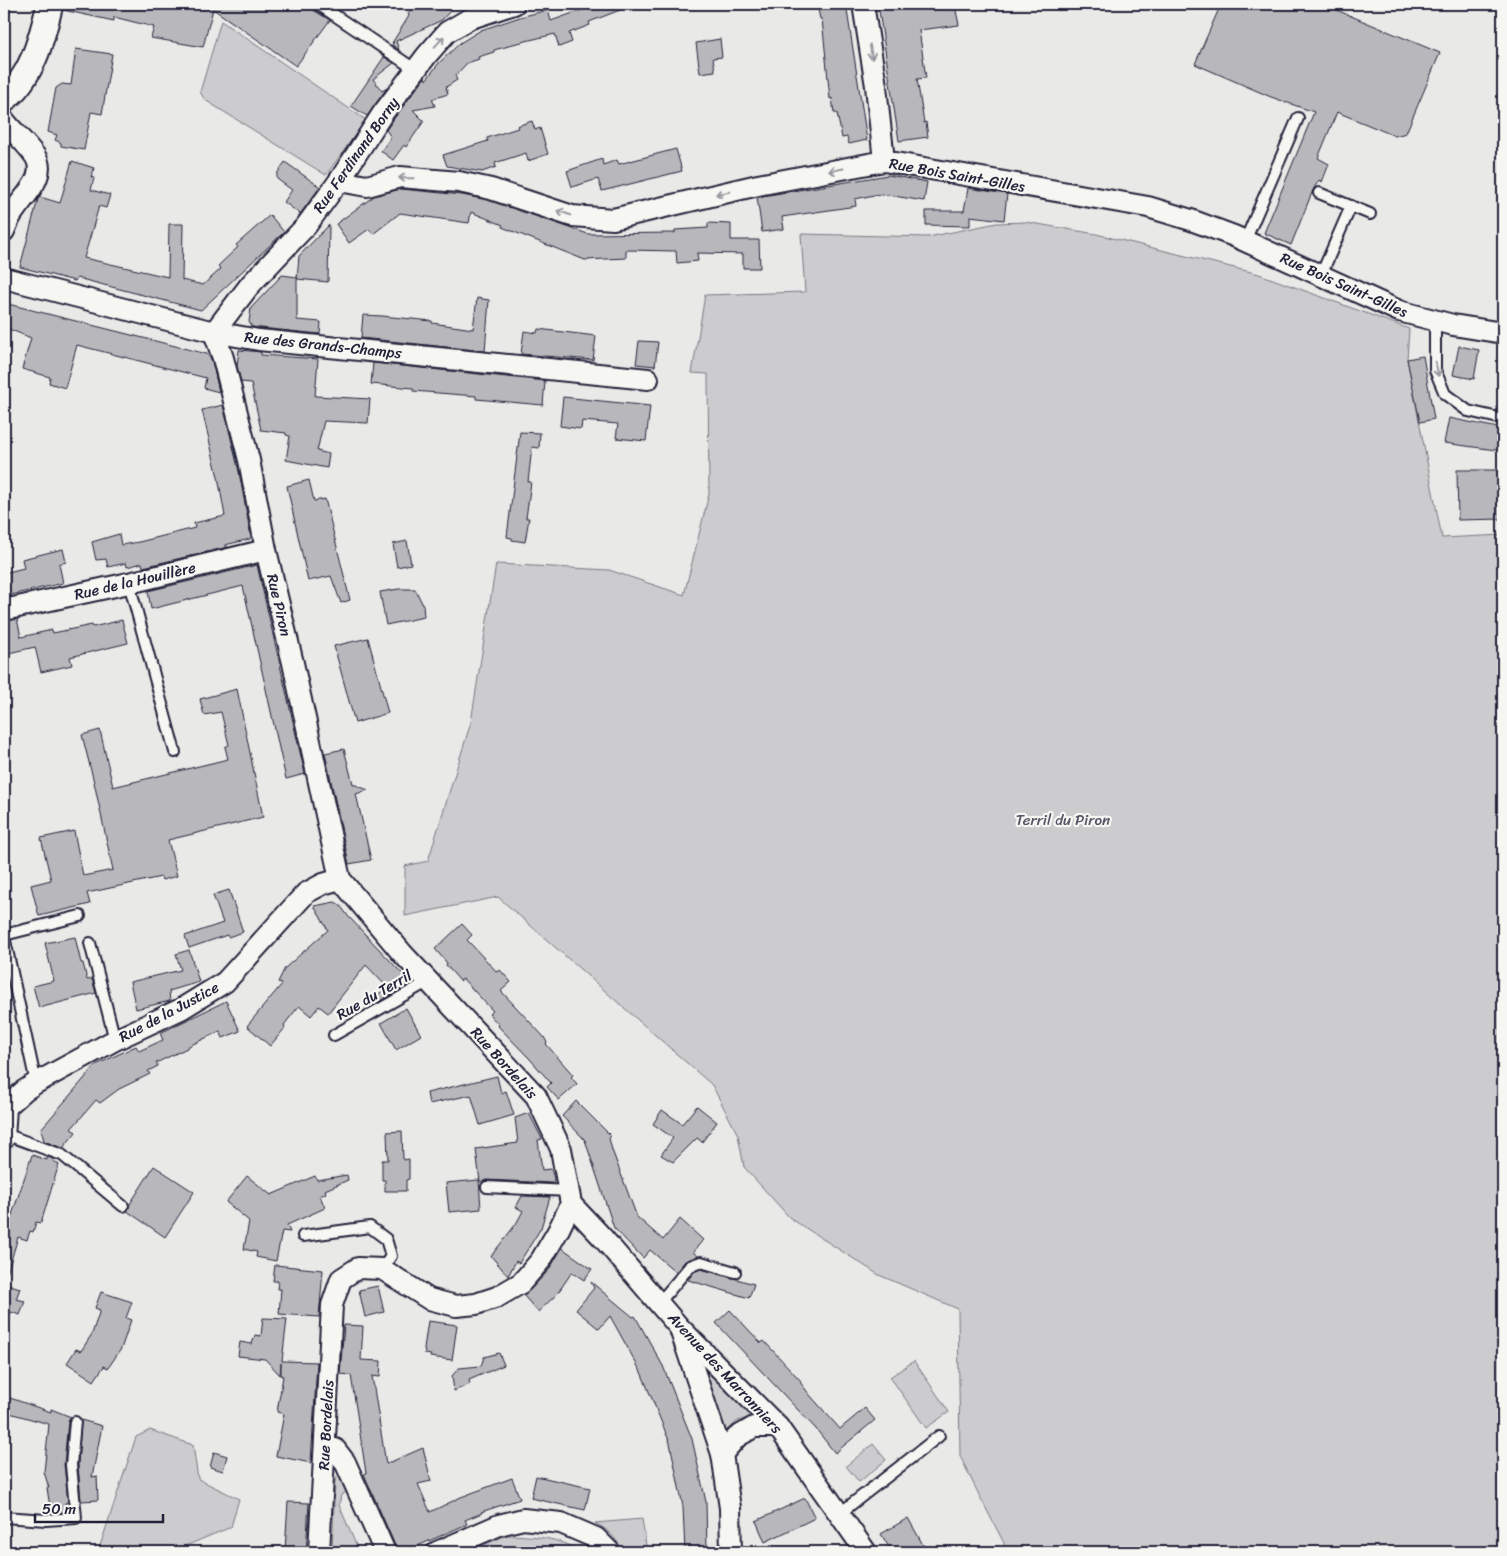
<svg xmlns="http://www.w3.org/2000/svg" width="1507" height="1556" font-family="Sriracha,sans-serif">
<rect width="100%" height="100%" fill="#e9e9e7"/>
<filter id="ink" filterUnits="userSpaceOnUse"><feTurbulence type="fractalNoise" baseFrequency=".02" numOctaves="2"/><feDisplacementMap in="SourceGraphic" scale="10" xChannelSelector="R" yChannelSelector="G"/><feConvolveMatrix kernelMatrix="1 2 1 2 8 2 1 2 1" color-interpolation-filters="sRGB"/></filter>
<g filter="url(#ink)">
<g fill="#ccccce" stroke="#777784">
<path d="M221,21L366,120L326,175L205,100L200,92Z"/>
<path d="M1026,222L1096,234L1259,274L1409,329L1407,359L1442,538L1503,535V1552H1005L1004,1543L979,1495L960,1456L958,1309L879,1275L790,1218L744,1167L738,1135L712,1085L498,897L405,916V866L428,861L471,722L496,564L609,570L684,595L709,494L708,374L692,373L705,295L805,292L801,234L928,237L997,223Z"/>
<path d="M704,1360L756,1415L738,1421L726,1431L700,1363Z"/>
<path d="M914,1361L949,1412L926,1428L890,1377Z"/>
<path d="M150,1430L193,1445L198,1479L239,1499L231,1527L171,1552H98L136,1437Z"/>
<path d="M873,1444L886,1460L859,1482L846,1466Z"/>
<path d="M340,1476L343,1478L350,1490L341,1495L339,1505L359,1552H332L335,1481L337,1477Z"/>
<path d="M642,1519L647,1552H623C616,1538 609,1530 595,1523Z"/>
<path d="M507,1535C534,1536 558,1537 581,1552H467Z"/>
</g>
<g fill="#b8b8bc" stroke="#22223b">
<path d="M64,4H303L330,20L296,66L213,9L203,47L151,38L154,27L114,17V21L63,10Z"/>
<path d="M418,4H456L442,20L396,41L399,50L392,45L394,42L392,43L409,16L408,13Z"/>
<path d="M598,4H633V5L589,22L590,25L569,33L572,42L559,47L555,34L509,45V46L494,50V52L478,57L479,59L467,63L455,76L457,80L446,87L448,94L432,99L435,106L413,110L424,121L406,147L404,145L393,160L381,151L391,137L386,130L393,120L425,77L426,80L439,63L460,43L481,30L520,17L548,10L551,21Z"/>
<path d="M817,4H846L867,140L849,144L847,137L842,138L837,113H834L832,98L830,99L822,19H820Z"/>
<path d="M878,4H938L939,9L955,6L959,25L919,30L926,78L917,79L924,123L926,122L928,137L899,141Z"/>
<path d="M1221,4H1322L1440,53L1406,133L1395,136L1337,112L1318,158L1329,164L1322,182L1319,180L1313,190L1291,245L1264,233L1314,112L1271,97L1195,64Z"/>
<path d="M720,39L722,57L713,58L715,71L700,73L696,43Z"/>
<path d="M76,49L112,54L102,114L91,112L84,150L61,146V143L55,140L57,135L48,132L56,88L62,84L71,85Z"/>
<path d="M384,57L394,63L373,79L382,91L387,88L367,116L351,106Z"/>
<path d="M532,121L535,130L540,128L548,154L528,161L526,153L495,163L496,167L482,172L447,166L443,155L488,141L487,138L518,128L517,126Z"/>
<path d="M676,149L682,171L602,191L598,179L572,187L567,171L602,159L603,165L617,160L619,164Z"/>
<path d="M72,161L94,168L91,177L94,178L91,190L110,195L106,208L99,206L84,258L168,277L169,224H183L182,280L203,285L221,269L218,266L238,247L236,245L270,215L284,232L201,310L77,278L75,281L20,267L38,199L40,197L60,203Z"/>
<path d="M285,162L320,187L300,214L284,202L292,190L277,179V174Z"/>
<path d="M888,175L927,182L924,201L882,194L874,195L855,199L856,206L782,217L784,229L762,232L757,197Z"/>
<path d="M968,188L1007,194L1004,220L970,216V226L926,225V211H964Z"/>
<path d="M401,189L462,195L488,200L588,234L675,233V230L708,228V223L731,224V240H759L760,268H743V254L697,253L698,261L677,263L676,251L626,250V258L585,260L502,227L503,225L471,212L469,223L400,213L373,234L369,229L349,243L336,224L374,196Z"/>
<path d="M329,225L328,282L297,279L299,256Z"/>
<path d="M282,275L297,277V320L321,322L320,334L261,328L252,327L249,322L251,308Z"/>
<path d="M477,298L489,300L485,351L361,338L363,315L382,316L432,321V323L473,329Z"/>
<path d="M4,303L207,354L212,361L219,392L204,388L206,378L77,345L65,388L49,383L50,377L22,369L31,338L4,327Z"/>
<path d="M538,329L596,336L593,360L521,354L524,331L537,333Z"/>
<path d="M639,341L658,342L655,366L636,364Z"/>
<path d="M1459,346L1479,350L1474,379L1453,375Z"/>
<path d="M239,350L261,352V355L318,359L315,396L370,399L368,423L324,421L317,451L329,454L327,468L286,460L290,436L286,435V433L261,430L251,383L241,382L237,366Z"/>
<path d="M1423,356L1434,419L1420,422L1407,359Z"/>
<path d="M373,363L545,381L543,405L476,399V396L413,391V388L371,384Z"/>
<path d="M563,397L650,406L646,441L616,438L618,424L582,421L581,429L560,426Z"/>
<path d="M223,405L239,472L251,537L250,539L225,545L228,547L143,567L142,563L127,567L126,563L108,567L106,559L96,560L92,542L119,534L121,545L139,542L195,528L194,523L225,516L218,477L202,410Z"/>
<path d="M1449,418L1503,429V451L1444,443Z"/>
<path d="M520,432L540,433L539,448L532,447L528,482H531L526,518H529L525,542L512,540V538L507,537Z"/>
<path d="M1457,470H1503V519L1458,520Z"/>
<path d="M309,480L314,501L325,499L350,600L341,603L331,576L308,581L287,486Z"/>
<path d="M407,541L411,564L397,567L393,544Z"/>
<path d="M63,549L66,562L59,564L63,583L11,595L12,596L4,598V573L24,568L22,559Z"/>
<path d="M257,565L305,774L286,779L243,586L151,609L148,591Z"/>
<path d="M399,589H415L423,605L424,617L386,625L380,592Z"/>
<path d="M17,619L21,637L52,630L53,633L92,625L93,627L122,620L128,643L70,657L72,665L41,672L35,647L4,654V622Z"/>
<path d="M368,638L388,713L355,723L334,646Z"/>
<path d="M237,689L263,817L168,840L177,876L162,880L161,877L87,893L90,904L39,916L31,885L51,880L41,838L74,831L83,876L113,870L94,782L82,735L100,730L113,787L228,759L225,747L229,745L221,712L204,715L200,699Z"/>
<path d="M344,749L353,784L368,790L356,794L371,860L349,864L325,753Z"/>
<path d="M229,890L243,932L228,937L227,935L189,948L185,936L223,923L213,895Z"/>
<path d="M335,902L340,905L348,916L411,983L371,1006L368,1003L387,987L366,965L328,1013L319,1006L311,1016L299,1006L284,1025L285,1028L270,1046L247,1026L282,984L278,982L285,968L328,930L314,906Z"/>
<path d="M462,924L472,935L467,940L497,972L500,970L511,982L501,991L544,1037L547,1043L546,1044L573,1075L571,1077L577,1084L559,1100L547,1087L551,1083L530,1059L498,1026L499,1025L489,1014L493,1011L463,979L460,981L446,965L447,963L435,949Z"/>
<path d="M75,937L81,963H83L87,980L92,979L96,993L39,1008L33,986L54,981L45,943Z"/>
<path d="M189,950L199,982L169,991L170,1001L136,1009L130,982L181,970L176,954Z"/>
<path d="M226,1001L240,1031L223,1038L220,1031L187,1047V1048L156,1063L158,1066L148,1071L150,1074L119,1089L100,1103L96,1100L71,1129L76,1132L63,1148L44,1141L41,1129L96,1065L136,1046L139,1051L163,1040L160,1033Z"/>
<path d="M406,1008L421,1035L396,1050L381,1023Z"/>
<path d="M497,1076L501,1093L506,1091L514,1115L480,1125L471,1095L429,1104L427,1093Z"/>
<path d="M576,1101L611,1136L609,1138L612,1150L637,1217L663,1240L680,1219L703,1240L693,1252L698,1256L685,1261L676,1272L650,1250L643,1258L614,1228L585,1140L562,1116Z"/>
<path d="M697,1106L717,1122L702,1142L697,1138L673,1162L661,1155L673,1138L653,1124L662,1110L682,1124Z"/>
<path d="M529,1113L542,1139L538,1140L542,1170L551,1169L554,1178L553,1183L487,1180L480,1182L476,1149L518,1143L515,1118Z"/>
<path d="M402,1131L403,1160L409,1159V1179L406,1180V1191H385V1180H382V1160H388L387,1132Z"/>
<path d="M32,1155L47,1160V1157L54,1159L53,1161L59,1164L41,1223L36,1222L33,1232L30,1231L27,1240L18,1237L7,1274L4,1273V1239Z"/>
<path d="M154,1166L194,1192L165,1237L127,1211L130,1204Z"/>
<path d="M347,1175L348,1180L325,1190L326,1193L320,1196L325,1208L287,1225L290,1232L282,1231L276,1261L256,1257L257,1252L244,1249L249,1221L226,1202L247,1176L271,1195L315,1176L317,1180Z"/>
<path d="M479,1180L481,1209L449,1212L446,1183Z"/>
<path d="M522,1196L550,1197L541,1228L519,1263L516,1261L508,1276L491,1256L516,1224L523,1211L516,1207Z"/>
<path d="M562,1248L592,1269L584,1280L572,1272L557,1294L538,1312L524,1296L549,1270Z"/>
<path d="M275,1265L323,1270L319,1317L279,1314L281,1289H277L278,1281H273Z"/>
<path d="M701,1269L754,1284L749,1298L688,1280L694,1272Z"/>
<path d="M591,1282L633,1317L635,1316L663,1366L692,1439L706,1502L707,1552H685L683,1507L670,1443L641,1372L610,1316L599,1329L576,1310L594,1288Z"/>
<path d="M4,1283L20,1288L16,1299L25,1301L20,1315L11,1312L6,1328H4Z"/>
<path d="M378,1286L384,1312L365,1317L359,1290Z"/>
<path d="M101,1292L132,1302L126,1318L131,1320L121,1349L108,1368L104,1366L94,1381L67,1363L76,1349L81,1351L92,1334L100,1310L95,1308Z"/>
<path d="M730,1310L761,1343L764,1341L801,1381L800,1382L809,1394L840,1429L865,1408L875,1420L835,1453L816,1429L716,1323Z"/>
<path d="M263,1318L287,1319L282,1361L317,1362L311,1463L276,1456L284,1414L277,1412L283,1376H281V1363L280,1375L265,1359L238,1356L240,1342L252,1344L255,1335L261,1336Z"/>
<path d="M428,1321L457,1325L452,1360L430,1357L431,1355L425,1354L424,1348Z"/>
<path d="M344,1325L363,1326L361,1360L381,1361L380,1377L372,1376L386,1464L423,1448L431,1481L418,1484L430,1512L461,1497L512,1478L520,1499L481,1512L482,1513L465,1520L467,1524L404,1552L397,1550L364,1474L366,1473L351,1375L340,1374Z"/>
<path d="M499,1353L504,1365L469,1380L470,1384L454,1391L452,1376L459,1368L481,1366L484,1357Z"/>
<path d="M10,1398L51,1412V1409L71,1417L68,1421L64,1464L68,1502L65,1503L66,1512L51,1513L47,1488H49L44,1472L49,1424L6,1412Z"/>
<path d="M81,1420L102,1426L92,1477L97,1476L98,1500L81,1501L78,1465Z"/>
<path d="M214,1452L227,1456L223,1471L210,1467Z"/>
<path d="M536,1476L590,1488L585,1510L531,1498Z"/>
<path d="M805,1498L815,1518L765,1542L756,1521Z"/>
<path d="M288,1502L309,1503L306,1552L285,1551Z"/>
<path d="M908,1518L927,1552H892L881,1534Z"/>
</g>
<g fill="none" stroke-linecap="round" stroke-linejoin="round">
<g stroke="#22223b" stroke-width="14">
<g id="service">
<path d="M318,4L416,70"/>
<path d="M1319,193L1370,214"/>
<path d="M1245,241L1298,118"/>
<path d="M1321,275L1351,206"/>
<path d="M1435,320V370L1445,394L1468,411L1503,419"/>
<path d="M129,583L175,752"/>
<path d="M4,935L80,916"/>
<path d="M4,936L36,1083"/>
<path d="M90,943L115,1040"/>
<path d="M334,1035L429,981"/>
<path d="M5,1134L62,1155L123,1206"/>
<path d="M487,1187L569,1191"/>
<path d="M303,1236L370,1227L386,1239L391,1256L382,1269"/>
<path d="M659,1303L690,1266L701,1262L735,1272"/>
<path d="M839,1514L939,1436"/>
<path d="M4,1517L46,1520L76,1518L71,1465L75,1422"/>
</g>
</g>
<g stroke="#22223b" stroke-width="24">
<g id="minor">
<path d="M863,4L876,86L884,161"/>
<path d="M4,120C13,132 26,143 35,156C48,175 25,195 15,210C10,216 7,224 4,231"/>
<path d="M339,181L367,186L400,177L459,182L491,189L572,216L613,219L758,185L884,161L1148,207L1191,220L1234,236L1399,311L1453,325L1503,333"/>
<path d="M4,278L214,332L259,340L648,379"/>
<path d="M214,332L223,358L249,460L266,550L293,663L340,879L402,953L536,1096L561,1149L571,1204L558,1231L541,1260L521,1283L497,1297L476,1304L456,1306L429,1299L382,1269L358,1268L341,1279L332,1305L319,1552"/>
<path d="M214,332L250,285L306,226L339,181L383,113L427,55L447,32L471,18L514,4"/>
<path d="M4,610L129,583L266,550"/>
<path d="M4,1138L6,1107L25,1090L36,1083L115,1040L181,1009L225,982L306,893L323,884L340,879"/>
<path d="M571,1204L602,1237L679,1327L778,1427L866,1552"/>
<path d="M681,1332L722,1454L730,1508L731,1552"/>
<path d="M325,1448L335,1449L345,1462L385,1552"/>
<path d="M722,1454L737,1437L754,1427H778"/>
<path d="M437,1552L499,1525L523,1519L561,1523L596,1538L610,1552"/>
</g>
</g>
<g stroke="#22223b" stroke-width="29">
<path id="tertiary" d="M4,99C33,77 42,37 50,4"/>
</g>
<use href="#service" stroke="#f6f6f2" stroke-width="10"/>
<use href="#minor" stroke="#f6f6f2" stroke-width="20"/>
<use href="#tertiary" stroke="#f6f6f2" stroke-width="25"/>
</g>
<defs><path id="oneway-shaft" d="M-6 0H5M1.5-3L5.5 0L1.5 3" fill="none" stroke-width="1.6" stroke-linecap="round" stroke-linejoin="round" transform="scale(1.25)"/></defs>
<g stroke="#9797a0">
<use href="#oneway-shaft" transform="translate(439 42) rotate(-48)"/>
<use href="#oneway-shaft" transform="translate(871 52) rotate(81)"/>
<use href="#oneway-shaft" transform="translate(836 170) rotate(169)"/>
<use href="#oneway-shaft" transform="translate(406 178) rotate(-179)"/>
<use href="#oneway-shaft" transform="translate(723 193) rotate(168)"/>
<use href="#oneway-shaft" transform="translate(564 213) rotate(-162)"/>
<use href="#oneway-shaft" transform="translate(1437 369) rotate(79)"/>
</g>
</g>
<g text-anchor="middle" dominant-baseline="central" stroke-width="4.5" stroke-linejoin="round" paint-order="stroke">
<g font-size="15" fill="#22223b" stroke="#f6f6f2">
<text transform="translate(356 155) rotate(-55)">Rue Ferdinand Borny</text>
<text transform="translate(957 175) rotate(10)">Rue Bois Saint-Gilles</text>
<text transform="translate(1344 285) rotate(24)">Rue Bois Saint-Gilles</text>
<text transform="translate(323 345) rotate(6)">Rue des Grands-Champs</text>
<text transform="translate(135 581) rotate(-13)">Rue de la Houillère</text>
<text transform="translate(279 605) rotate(77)">Rue Piron</text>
<text transform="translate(374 995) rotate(-30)">Rue du Terril</text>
<text transform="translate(169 1012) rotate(-28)">Rue de la Justice</text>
<text transform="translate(504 1063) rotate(48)">Rue Bordelais</text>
<text transform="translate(725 1373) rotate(47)">Avenue des Marronniers</text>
<text transform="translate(326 1425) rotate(-87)">Rue Bordelais</text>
</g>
<g font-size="15" fill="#555567" stroke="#f6f6f2">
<text x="1063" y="820">Terril du Piron</text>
</g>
</g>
<rect width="1507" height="1556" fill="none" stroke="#f6f6f2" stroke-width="20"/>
<rect x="10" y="10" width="1487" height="1536" fill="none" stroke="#22223b" stroke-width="2" filter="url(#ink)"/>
<path d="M35 1514v8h128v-8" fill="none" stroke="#22223b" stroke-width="2.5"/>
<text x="42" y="1514" font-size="15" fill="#22223b" stroke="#f6f6f2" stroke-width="4" paint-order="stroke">50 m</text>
</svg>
